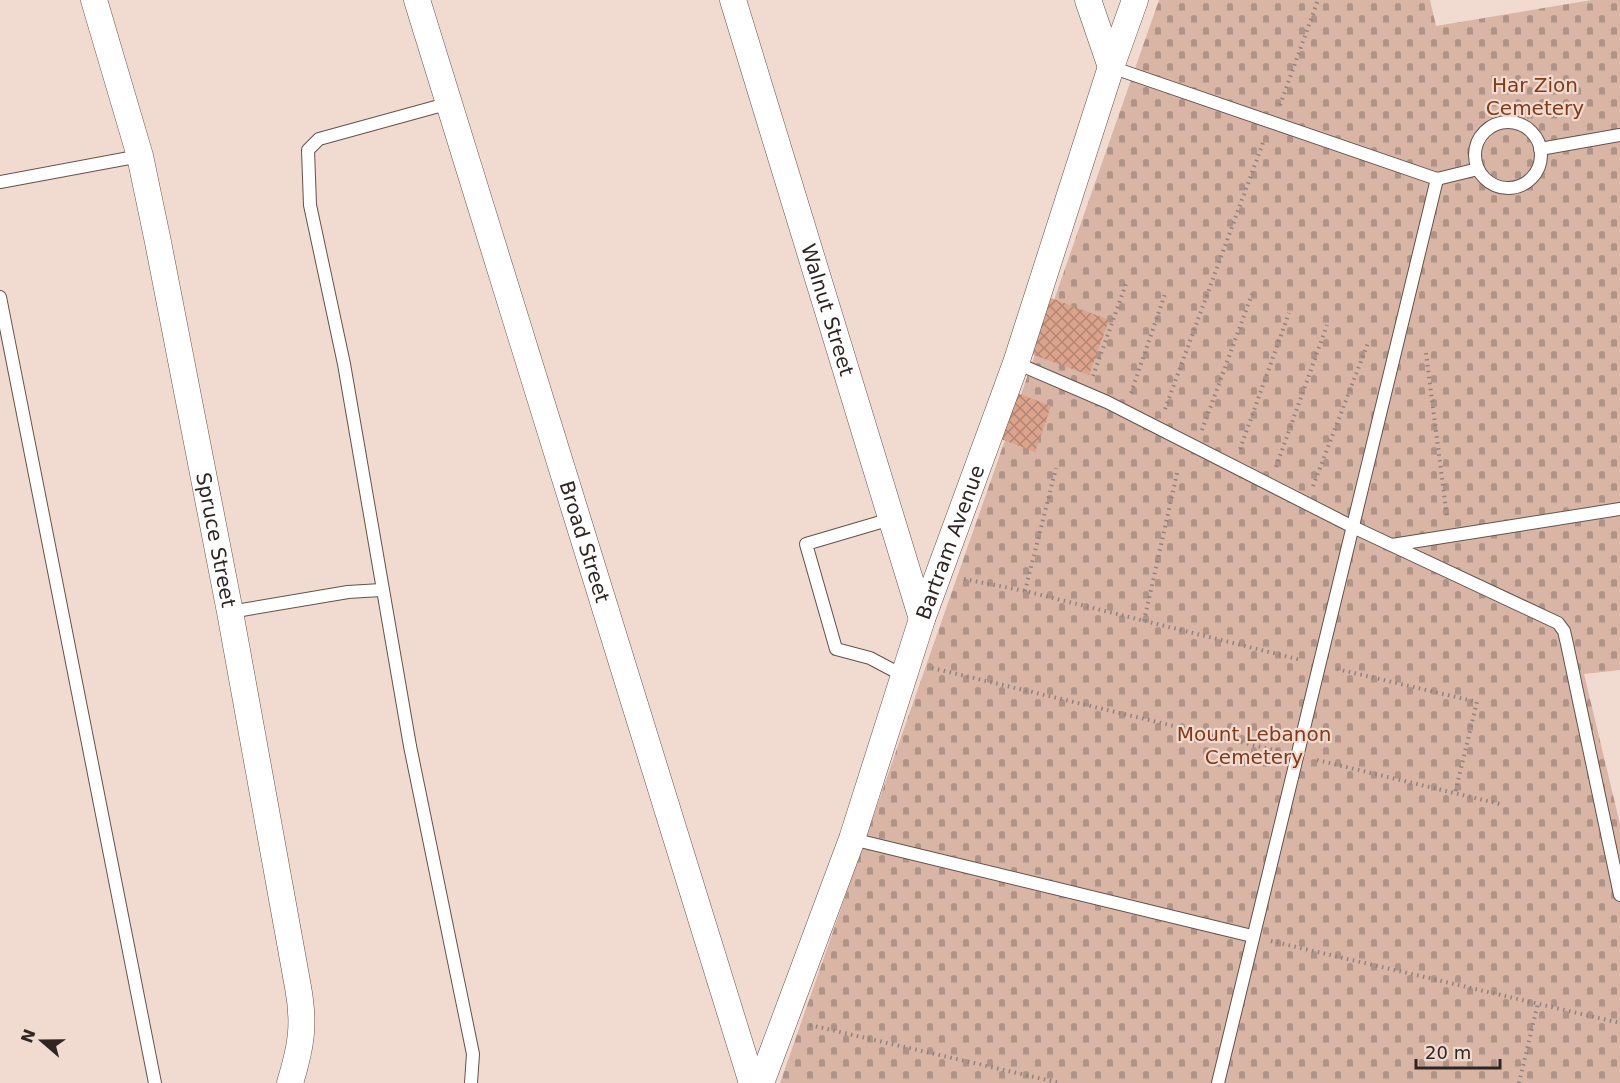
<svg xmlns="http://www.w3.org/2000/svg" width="1620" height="1083" font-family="'DejaVu Sans',sans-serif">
<defs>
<pattern id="cemetery-stones" width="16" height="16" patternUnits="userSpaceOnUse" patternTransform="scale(1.5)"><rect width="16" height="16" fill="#d9b5a6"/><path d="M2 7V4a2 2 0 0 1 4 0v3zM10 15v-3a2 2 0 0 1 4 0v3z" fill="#b09387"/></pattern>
<pattern id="building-cross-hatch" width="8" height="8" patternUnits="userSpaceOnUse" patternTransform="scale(1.5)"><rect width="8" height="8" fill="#dca38c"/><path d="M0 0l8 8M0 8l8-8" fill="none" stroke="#b38572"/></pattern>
</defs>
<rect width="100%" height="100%" fill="#f1dad0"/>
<path fill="url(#cemetery-stones)" d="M1159,0H1430L1436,26L1592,0H1620V670L1584,674L1620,824V1083H780Z"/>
<g fill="url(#building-cross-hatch)">
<path d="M1051,298L1109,320L1089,375L1031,354Z"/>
<path d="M1017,393L1051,406L1035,452L1001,439Z"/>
</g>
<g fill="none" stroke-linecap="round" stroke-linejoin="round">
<g stroke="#65524a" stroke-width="14">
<g id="lane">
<path d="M1111,67L1437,179L1478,169"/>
<path d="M450,103L319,139L308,150L310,205L344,364L410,746L473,1054L471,1083"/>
<circle cx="1508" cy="155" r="33"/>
<path d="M1540,149L1620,135"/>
<path d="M0,182L140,156"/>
<path d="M0,297L155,1083"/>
<path d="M1016,363L1107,402L1353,527L1558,623L1564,631L1567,644L1620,895"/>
<path d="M891,519L806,544L836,649L870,658L904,676"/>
<path d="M1392,545L1620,509"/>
<path d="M230,612L348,592L381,590"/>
<path d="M852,839L1252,936"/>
<path d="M1218,1083L1437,179"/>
</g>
</g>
<g stroke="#65524a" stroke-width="27">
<g id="street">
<path id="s1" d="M94,0L140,156L158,242L230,612L298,987C305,1025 301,1047 290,1083"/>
<path id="s2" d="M417,0L752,1083"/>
<path id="s3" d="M733,0L922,619"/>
<path d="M1088,0L1111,67"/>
<path id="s4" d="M761,1083L852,839L922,619L1016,363L1111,67L1135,0"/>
</g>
</g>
<g stroke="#93827c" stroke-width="4" stroke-dasharray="1.5 4.5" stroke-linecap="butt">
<path d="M1280,105L1318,0"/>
<path d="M1426,353L1447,517"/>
<path d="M1093,376L1127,281"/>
<path d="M1131,393L1166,291"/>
<path d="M1165,409L1264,140"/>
<path d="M1202,430L1252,294"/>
<path d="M1240,449L1289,313"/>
<path d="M1276,467L1327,325"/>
<path d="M1313,486L1368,343"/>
<path d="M964,579L1025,591L1301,660"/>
<path d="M1025,591L1056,468"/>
<path d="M1144,621L1178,469"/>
<path d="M932,668L1278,751"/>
<path d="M1337,669L1477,702L1455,793"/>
<path d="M1317,760L1500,804"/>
<path d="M1271,941L1620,1023"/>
<path d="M810,1025L1060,1083"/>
<path d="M1519,1083L1538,1003"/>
</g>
<use href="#lane" stroke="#fff" stroke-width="12"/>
<use href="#street" stroke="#fff" stroke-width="26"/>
</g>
<g text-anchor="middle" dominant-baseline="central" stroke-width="4.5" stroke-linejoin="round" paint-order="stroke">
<g font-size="20" fill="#803b1b" stroke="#f1dad0">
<text x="1535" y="85">Har Zion<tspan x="1535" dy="23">Cemetery</tspan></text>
<text x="1254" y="734">Mount Lebanon<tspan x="1254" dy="23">Cemetery</tspan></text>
</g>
<g font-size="20" fill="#2f2623" stroke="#f1dad0">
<text stroke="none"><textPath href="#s3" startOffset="324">Walnut Street</textPath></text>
<text stroke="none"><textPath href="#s1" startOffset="554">Spruce Street</textPath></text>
<text stroke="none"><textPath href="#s2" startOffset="567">Broad Street</textPath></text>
<text stroke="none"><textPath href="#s4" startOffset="573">Bartram Avenue</textPath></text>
</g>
</g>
<g transform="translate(42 1041) rotate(290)" stroke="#f1dad0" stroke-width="4.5" paint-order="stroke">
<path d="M0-4.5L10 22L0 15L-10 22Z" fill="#2f2623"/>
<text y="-9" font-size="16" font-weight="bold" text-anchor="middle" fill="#2f2623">N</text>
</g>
<path d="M1416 1059v9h84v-9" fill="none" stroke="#2f2623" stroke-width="3"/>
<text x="1425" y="1059" font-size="18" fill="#2f2623" stroke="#f1dad0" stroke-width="4.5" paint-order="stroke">20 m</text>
</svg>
